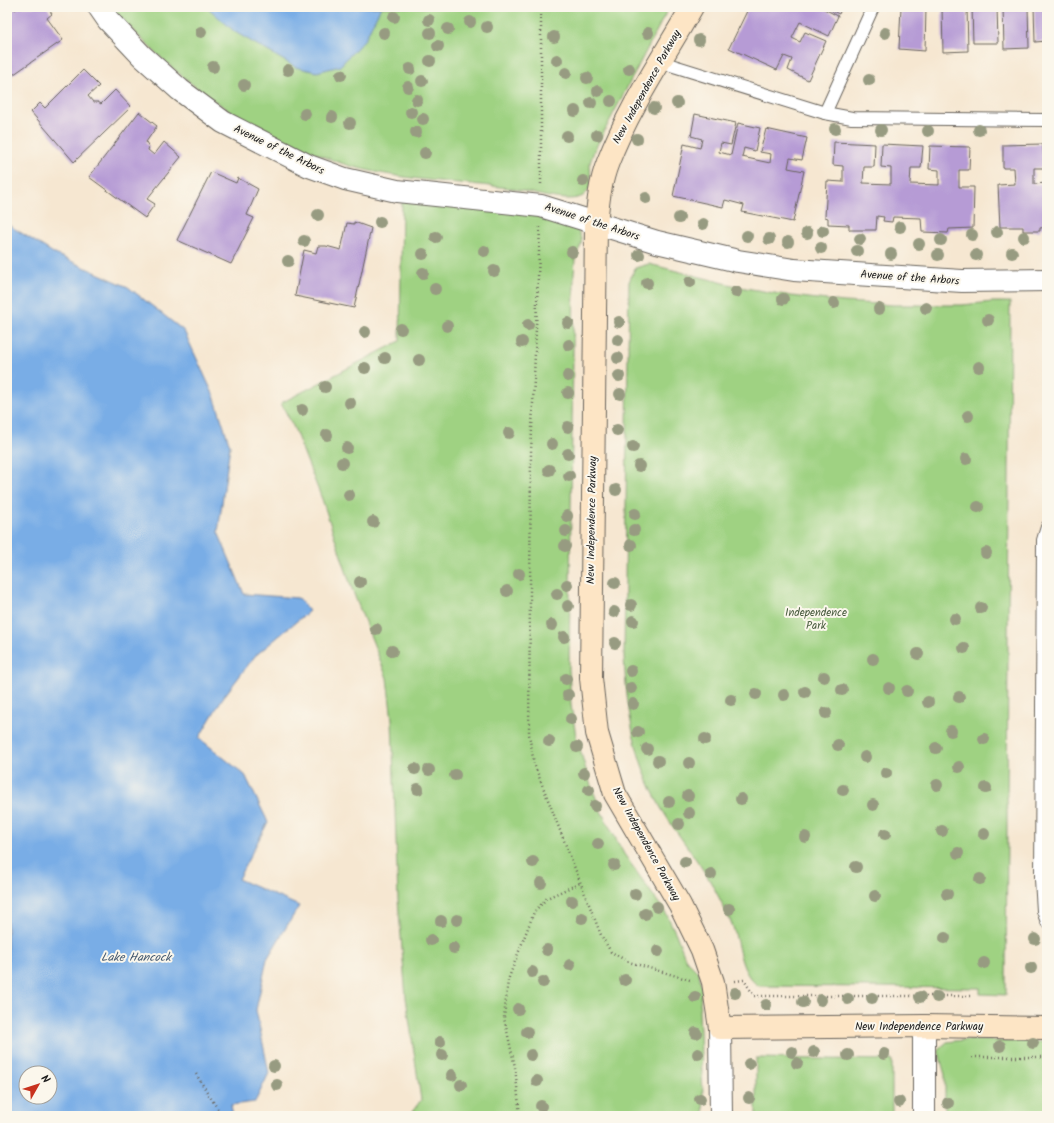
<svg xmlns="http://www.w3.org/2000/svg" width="1054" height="1123" font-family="Kalam,sans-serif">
<rect width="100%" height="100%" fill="#fbf7ec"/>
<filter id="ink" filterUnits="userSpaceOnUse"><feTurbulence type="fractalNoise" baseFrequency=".025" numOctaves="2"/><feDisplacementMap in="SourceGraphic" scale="8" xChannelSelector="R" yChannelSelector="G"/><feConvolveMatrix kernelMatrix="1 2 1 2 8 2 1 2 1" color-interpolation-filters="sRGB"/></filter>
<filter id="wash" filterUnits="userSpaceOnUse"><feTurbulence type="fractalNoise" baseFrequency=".012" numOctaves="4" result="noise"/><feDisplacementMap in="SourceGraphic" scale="16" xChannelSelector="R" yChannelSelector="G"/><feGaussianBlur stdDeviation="0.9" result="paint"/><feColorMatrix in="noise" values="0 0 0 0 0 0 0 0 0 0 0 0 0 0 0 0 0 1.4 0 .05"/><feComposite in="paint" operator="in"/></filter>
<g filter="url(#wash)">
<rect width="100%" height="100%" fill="#f6e7d1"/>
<g fill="#9fd282" stroke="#5e774f">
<path d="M111,7H669L594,151L590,163L591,187C588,190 586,194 583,196C567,205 527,191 509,188C460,182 410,181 362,169C344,165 327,158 310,151C226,118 172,74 111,7Z"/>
<path d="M402,200L525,212L577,229C585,243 581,243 576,256C574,261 575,268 574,273L569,669L571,705L576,736L589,780L601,811L624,854L667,915L676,934L686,960L699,973L702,990L699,1011L704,1116H409L421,1100L406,998L398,900L392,720L387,678L352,589L322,499L294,428L281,403L400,341Z"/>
<path d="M649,264L740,287L791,296L844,302L893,305H962L992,302H1010L1006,995L980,994V988L759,986C738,973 740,942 731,922C723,906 716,890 707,876C693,853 675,832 661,808C634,759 627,712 624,657L629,282L635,268Z"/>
<path d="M963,1040L1047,1042V1116H945V1075L938,1050L947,1042Z"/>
<path d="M756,1058L892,1060V1116H756Z"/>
</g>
<g fill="#79ade6" stroke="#4a6481" fill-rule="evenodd">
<path d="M207,7H381L365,39L340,66L317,72L295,67L235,32Z"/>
<path d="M7,224L55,254L128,287L184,331L214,396L230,446L218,532L244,594L298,598L309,611L255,656L222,699L199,738L245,775L268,822L238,879L299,906L267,959L256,1010L269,1073L255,1102L231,1105L233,1116H7ZM26,1073H50V1097H26Z"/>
</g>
<g id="blocks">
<g fill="#b69bd5">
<path d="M7,7H13L15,10L19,7H47L52,14L47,18L63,40L7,79Z"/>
<path d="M749,7H820L838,16L829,36L800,22L792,38L800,42L805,32L826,41L808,80L788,70L792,59L784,56L777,70L729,48Z"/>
<path d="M824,7H842L839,14Z"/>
<path d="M901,7H926L925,51L899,49Z"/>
<path d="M942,7H967L968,51L943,52Z"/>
<path d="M972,7H997L998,43H973Z"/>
<path d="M1003,7H1028L1029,48L1004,49Z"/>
<path d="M1034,7H1047V41L1035,42Z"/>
<path d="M83,70L99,86L88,96L93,102H98L101,104L115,90L131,107L74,162L31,112L40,103L45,108Z"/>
<path d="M139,112L157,126L146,142L149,147L148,150L154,155L164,142L181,157L147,199L155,204L145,218L89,177Z"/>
<path d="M695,114L736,123L731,145L721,143L719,152L731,155L738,123L760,128L755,151L744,148L742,157L770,163L771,154L760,152L766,129L807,138L802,160L790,158L788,168L804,171L793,222L742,212L744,205L725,200L723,207L673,196L684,144L700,148L702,139L691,136Z"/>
<path d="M834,142L875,144L874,167H864L863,183L891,184V168L881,167L882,144L923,146L921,168H911L910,184L939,185V170L929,169L930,146L970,147L969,170H959V187H974L973,228L949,229L948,233L922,232L921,218L893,217L892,222L883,221L884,217L877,216L876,230H849V225L828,224V218L825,217L827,181L843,182V166L833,165Z"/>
<path d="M1043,144L1044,168H1034V184L1047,183V227L1040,228V231H1023V227H1000L998,185L1015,184L1014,168H1003V145Z"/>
<path d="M211,172L236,183L238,178L258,189L247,215L254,218L231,264L177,240Z"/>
<path d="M354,222L371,228L354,308L295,296L304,250L316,253L318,246H326L341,250L347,223L354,224Z"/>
</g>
</g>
</g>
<g filter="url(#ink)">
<use href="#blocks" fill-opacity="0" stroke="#68635b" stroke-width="1"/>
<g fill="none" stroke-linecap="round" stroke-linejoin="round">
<g stroke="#68635b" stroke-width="14">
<g id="lane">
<path d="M661,62L825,113L852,118L1047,120"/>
<path d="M825,113L873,7"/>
<path d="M1047,527L1043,540L1041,879L1043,911L1047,922"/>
</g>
</g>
<g stroke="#68635b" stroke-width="24">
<g id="street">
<path d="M99,7L108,20L142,56L180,90L223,122L309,166L345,179L397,191L541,206L657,242L738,261L794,270L962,281L1047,280"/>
<path d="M720,1028L721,1116"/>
<path d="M924,1116V1026"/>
</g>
</g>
<g stroke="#68635b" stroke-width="24">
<path id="secondary" d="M692,7C663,58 629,107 608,162C600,182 598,203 596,224L591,678L597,733L615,794L680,905L702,950L713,982L720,1028L924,1026L1047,1028"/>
</g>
<g stroke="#68635b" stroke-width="2.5" stroke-dasharray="1 3" stroke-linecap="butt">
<path d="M541,184V7"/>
<path d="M540,227L531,453L529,734L534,764L601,935L611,952L629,962L690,980"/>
<path d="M735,981L744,980L754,996H974"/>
<path d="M972,1057H1047"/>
<path d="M196,1074L222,1116"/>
<path d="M520,1116L515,1067L504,1018L508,980L534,912L547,898L580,883"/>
</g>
<use href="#lane" stroke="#fff" stroke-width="12"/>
<use href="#street" stroke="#fff" stroke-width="22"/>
<use href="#secondary" stroke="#fde5c5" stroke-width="22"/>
</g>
<g fill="#979b81">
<circle cx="394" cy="17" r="6"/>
<circle cx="429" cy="20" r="6"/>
<circle cx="470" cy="22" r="6"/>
<circle cx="487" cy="27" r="6"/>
<circle cx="448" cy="29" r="6"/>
<circle cx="201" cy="32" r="6"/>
<circle cx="384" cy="33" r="6"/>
<circle cx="430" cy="33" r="6"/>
<circle cx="648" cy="33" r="6"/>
<circle cx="885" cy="33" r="6"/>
<circle cx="554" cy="37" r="6"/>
<circle cx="699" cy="40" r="6"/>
<circle cx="438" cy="46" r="6"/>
<circle cx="557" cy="60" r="6"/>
<circle cx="430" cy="61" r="6"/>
<circle cx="213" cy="67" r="6"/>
<circle cx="410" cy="69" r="6"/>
<circle cx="629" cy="69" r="6"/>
<circle cx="288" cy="70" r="6"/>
<circle cx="566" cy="73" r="6"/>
<circle cx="341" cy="75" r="6"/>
<circle cx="587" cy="78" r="6"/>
<circle cx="869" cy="80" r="6"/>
<circle cx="422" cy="81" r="6"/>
<circle cx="244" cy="85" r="6"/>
<circle cx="408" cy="87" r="6"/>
<circle cx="598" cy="91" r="6"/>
<circle cx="417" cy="100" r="6"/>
<circle cx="611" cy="101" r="6"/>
<circle cx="591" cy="103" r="6"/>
<circle cx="677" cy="103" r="6"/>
<circle cx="654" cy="108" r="6"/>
<circle cx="575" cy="111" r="6"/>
<circle cx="411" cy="112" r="6"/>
<circle cx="305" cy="114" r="6"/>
<circle cx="332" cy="117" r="6"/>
<circle cx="423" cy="119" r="6"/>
<circle cx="350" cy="123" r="6"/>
<circle cx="835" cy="129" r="6"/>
<circle cx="881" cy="130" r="6"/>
<circle cx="979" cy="130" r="6"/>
<circle cx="928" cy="131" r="6"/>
<circle cx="416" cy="132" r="6"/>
<circle cx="597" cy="135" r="6"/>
<circle cx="567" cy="136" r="6"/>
<circle cx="637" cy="139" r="6"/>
<circle cx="425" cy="153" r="6"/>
<circle cx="583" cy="181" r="6"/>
<circle cx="646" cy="198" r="6"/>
<circle cx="318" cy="215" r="6"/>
<circle cx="679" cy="218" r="6"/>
<circle cx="380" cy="222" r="6"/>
<circle cx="703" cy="224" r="6"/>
<circle cx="900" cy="227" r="6"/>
<circle cx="823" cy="231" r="6"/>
<circle cx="997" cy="232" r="6"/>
<circle cx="807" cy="233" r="6"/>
<circle cx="972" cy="235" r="6"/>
<circle cx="747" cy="236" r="6"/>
<circle cx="436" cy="237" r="6"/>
<circle cx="1024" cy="237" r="6"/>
<circle cx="769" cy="239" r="6"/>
<circle cx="860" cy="239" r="6"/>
<circle cx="941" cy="240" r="6"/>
<circle cx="304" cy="241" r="6"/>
<circle cx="788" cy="242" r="6"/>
<circle cx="919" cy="244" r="6"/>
<circle cx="821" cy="248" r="6"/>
<circle cx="484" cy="251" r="6"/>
<circle cx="857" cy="251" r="6"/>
<circle cx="572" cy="252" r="6"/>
<circle cx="1012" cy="253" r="6"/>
<circle cx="423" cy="254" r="6"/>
<circle cx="891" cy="254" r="6"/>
<circle cx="639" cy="255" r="6"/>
<circle cx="938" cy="255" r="6"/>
<circle cx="976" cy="255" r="6"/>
<circle cx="288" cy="261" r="6"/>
<circle cx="494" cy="271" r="6"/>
<circle cx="423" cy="273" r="6"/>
<circle cx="690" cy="282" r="6"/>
<circle cx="647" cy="283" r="6"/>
<circle cx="435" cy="289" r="6"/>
<circle cx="736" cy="292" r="6"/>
<circle cx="783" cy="299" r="6"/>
<circle cx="834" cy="303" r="6"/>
<circle cx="926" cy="308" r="6"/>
<circle cx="879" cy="309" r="6"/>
<circle cx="988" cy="320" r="6"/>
<circle cx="619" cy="322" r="6"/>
<circle cx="568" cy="323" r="6"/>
<circle cx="528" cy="325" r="6"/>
<circle cx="447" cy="326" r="6"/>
<circle cx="401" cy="329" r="6"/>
<circle cx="365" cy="332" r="6"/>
<circle cx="618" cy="340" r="6"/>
<circle cx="522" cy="342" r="6"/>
<circle cx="569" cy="345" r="6"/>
<circle cx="385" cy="358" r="6"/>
<circle cx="618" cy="358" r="6"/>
<circle cx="419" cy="360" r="6"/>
<circle cx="979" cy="367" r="6"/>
<circle cx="365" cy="368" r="6"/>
<circle cx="568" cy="376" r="6"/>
<circle cx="619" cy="376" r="6"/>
<circle cx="325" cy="387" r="6"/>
<circle cx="568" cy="393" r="6"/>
<circle cx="620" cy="394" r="6"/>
<circle cx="350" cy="403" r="6"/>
<circle cx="302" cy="410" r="6"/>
<circle cx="968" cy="416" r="6"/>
<circle cx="568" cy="427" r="6"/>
<circle cx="617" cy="430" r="6"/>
<circle cx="509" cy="433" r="6"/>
<circle cx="327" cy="435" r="6"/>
<circle cx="552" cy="444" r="6"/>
<circle cx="633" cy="447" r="6"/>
<circle cx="347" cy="448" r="6"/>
<circle cx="568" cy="454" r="6"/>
<circle cx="966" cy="459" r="6"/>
<circle cx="342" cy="463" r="6"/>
<circle cx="639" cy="466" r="6"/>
<circle cx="549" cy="470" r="6"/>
<circle cx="569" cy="476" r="6"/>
<circle cx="616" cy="490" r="6"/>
<circle cx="349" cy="495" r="6"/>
<circle cx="978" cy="507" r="6"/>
<circle cx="635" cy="514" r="6"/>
<circle cx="567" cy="516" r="6"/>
<circle cx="373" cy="522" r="6"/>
<circle cx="634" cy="530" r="6"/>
<circle cx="566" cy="531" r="6"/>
<circle cx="631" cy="545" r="6"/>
<circle cx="565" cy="546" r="6"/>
<circle cx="986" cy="553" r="6"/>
<circle cx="519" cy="574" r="6"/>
<circle cx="360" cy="582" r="6"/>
<circle cx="615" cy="583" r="6"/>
<circle cx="567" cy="585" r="6"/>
<circle cx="507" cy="591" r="6"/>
<circle cx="557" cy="594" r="6"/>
<circle cx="631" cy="605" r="6"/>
<circle cx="568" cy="606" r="6"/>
<circle cx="981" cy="608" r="6"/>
<circle cx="614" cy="612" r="6"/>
<circle cx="955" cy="619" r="6"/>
<circle cx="633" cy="621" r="6"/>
<circle cx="552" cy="625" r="6"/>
<circle cx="376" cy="629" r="6"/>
<circle cx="564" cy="637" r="6"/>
<circle cx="615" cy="643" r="6"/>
<circle cx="964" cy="648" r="6"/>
<circle cx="392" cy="651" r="6"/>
<circle cx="918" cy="654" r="6"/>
<circle cx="873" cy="659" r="6"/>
<circle cx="631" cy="671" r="6"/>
<circle cx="824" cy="677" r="6"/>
<circle cx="566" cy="679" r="6"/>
<circle cx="631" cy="688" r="6"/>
<circle cx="889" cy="688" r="6"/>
<circle cx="842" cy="690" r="6"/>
<circle cx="907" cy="691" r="6"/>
<circle cx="805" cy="692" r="6"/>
<circle cx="756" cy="694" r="6"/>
<circle cx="568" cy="695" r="6"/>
<circle cx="784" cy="695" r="6"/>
<circle cx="959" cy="697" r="6"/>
<circle cx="731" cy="700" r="6"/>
<circle cx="928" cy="702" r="6"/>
<circle cx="633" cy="704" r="6"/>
<circle cx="826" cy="713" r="6"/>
<circle cx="571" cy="719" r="6"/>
<circle cx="951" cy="731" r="6"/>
<circle cx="638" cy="732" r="6"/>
<circle cx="705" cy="739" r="6"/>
<circle cx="984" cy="739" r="6"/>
<circle cx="549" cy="741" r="6"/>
<circle cx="838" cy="745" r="6"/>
<circle cx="577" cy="747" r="6"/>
<circle cx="936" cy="748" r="6"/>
<circle cx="647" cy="749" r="6"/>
<circle cx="865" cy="757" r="6"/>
<circle cx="658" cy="761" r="6"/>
<circle cx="689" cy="763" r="6"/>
<circle cx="959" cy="767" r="6"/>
<circle cx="415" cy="769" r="6"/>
<circle cx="429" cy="770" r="6"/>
<circle cx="584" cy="773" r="6"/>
<circle cx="886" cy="773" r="6"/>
<circle cx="455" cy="775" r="6"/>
<circle cx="937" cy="785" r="6"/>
<circle cx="986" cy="788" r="6"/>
<circle cx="418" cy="789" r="6"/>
<circle cx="589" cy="790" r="6"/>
<circle cx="843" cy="790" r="6"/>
<circle cx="688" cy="796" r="6"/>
<circle cx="741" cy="799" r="6"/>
<circle cx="669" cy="802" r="6"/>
<circle cx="873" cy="805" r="6"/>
<circle cx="595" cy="806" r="6"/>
<circle cx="689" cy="813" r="6"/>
<circle cx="679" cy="824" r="6"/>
<circle cx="942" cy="831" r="6"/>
<circle cx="885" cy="834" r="6"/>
<circle cx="984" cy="834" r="6"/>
<circle cx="805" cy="837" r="6"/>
<circle cx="598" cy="844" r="6"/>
<circle cx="958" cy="853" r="6"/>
<circle cx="533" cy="862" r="6"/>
<circle cx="685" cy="862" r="6"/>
<circle cx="614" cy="865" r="6"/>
<circle cx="856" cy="867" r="6"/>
<circle cx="711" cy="874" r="6"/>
<circle cx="980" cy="879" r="6"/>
<circle cx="541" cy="883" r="6"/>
<circle cx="635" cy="894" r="6"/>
<circle cx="947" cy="894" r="6"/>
<circle cx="875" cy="896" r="6"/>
<circle cx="572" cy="901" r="6"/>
<circle cx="657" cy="907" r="6"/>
<circle cx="729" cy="909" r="6"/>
<circle cx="645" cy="914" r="6"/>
<circle cx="582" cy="918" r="6"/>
<circle cx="457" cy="920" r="6"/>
<circle cx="441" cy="921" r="6"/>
<circle cx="945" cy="938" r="6"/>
<circle cx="1035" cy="939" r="6"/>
<circle cx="431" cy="940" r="6"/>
<circle cx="454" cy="948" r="6"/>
<circle cx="547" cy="950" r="6"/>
<circle cx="658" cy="951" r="6"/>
<circle cx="984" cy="963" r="6"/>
<circle cx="570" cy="965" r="6"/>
<circle cx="1031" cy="968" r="6"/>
<circle cx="532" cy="972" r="6"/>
<circle cx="625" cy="980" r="6"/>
<circle cx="543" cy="982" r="6"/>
<circle cx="735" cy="993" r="6"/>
<circle cx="695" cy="997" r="6"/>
<circle cx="920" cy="997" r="6"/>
<circle cx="937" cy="997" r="6"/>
<circle cx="872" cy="998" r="6"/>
<circle cx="848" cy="999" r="6"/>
<circle cx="821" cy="1000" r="6"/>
<circle cx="803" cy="1002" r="6"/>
<circle cx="766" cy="1005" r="6"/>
<circle cx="518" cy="1009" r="6"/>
<circle cx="527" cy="1032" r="6"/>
<circle cx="696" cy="1033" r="6"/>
<circle cx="440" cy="1042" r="6"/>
<circle cx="1033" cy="1043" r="6"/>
<circle cx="1000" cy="1046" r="6"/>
<circle cx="792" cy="1052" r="6"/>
<circle cx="814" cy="1052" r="6"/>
<circle cx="698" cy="1054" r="6"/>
<circle cx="884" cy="1054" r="6"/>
<circle cx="442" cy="1055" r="6"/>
<circle cx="531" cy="1055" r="6"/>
<circle cx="848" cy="1055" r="6"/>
<circle cx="797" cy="1063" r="6"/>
<circle cx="749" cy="1064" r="6"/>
<circle cx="274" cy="1066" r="6"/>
<circle cx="452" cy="1075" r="6"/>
<circle cx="537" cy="1081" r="6"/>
<circle cx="277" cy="1085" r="6"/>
<circle cx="461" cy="1085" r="6"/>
<circle cx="749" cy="1098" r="6"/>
<circle cx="700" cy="1099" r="6"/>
<circle cx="899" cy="1102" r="6"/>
<circle cx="948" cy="1103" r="6"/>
<circle cx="541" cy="1106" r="6"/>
</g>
</g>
<g text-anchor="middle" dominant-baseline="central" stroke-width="4" stroke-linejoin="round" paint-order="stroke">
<g font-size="11" fill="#1c1c1c" stroke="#fbf7ec">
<text transform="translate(647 87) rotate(-61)">New Independence Parkway</text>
<text transform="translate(279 150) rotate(26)">Avenue of the Arbors</text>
<text transform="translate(592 222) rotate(18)">Avenue of the Arbors</text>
<text transform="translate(910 278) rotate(4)">Avenue of the Arbors</text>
<text transform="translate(592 520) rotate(-89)">New Independence Parkway</text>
<text transform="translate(646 844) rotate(61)">New Independence Parkway</text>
<text x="919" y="1027">New Independence Parkway</text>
</g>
<g font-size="11" fill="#4a5c40" stroke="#fbf7ec">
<text x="816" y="613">Independence<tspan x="816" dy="13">Park</tspan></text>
</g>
<g font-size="12" font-style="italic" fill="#41566d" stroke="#fbf7ec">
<text x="136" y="957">Lake Hancock</text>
</g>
</g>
<rect width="1054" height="1123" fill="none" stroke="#fbf7ec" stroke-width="24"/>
<g transform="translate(38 1085) rotate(51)"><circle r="19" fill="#fbf7ec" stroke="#a29f99"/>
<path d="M0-3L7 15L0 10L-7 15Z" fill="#c8321e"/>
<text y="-6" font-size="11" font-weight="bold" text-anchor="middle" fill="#1c1c1c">N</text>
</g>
</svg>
